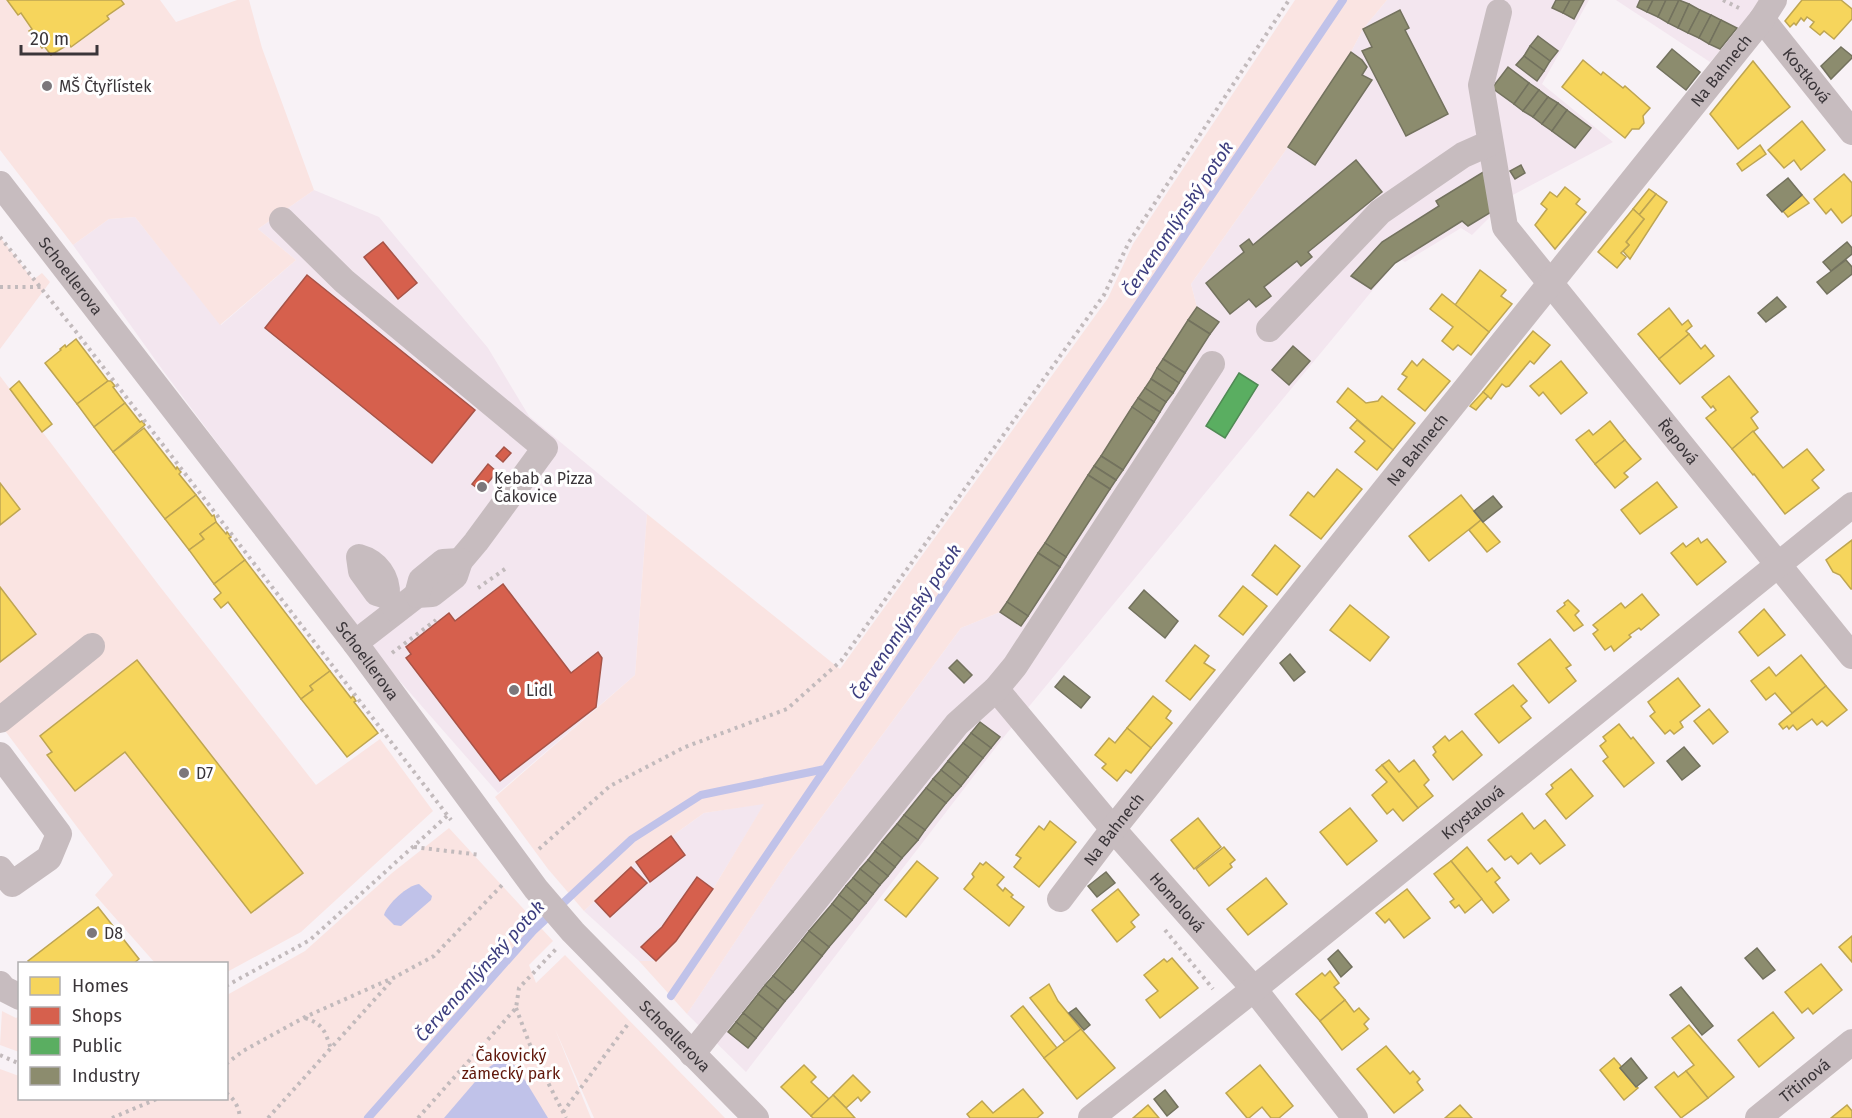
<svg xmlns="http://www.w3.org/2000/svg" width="1852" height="1118" font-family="'Fira Sans',sans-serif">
<rect width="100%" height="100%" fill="#f8f2f6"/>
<g fill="#f3e6ef">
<path d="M1387,0H1589L1542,84L1613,142L1511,196L1472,235L1461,228L1405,262L1402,260L1395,263L1003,738L746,1072L687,1014L785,867L961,628L1000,612L1197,307L1191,284L1288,147L1351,52L1363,29Z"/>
<path d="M1616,0H1764L1710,62Z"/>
<path d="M314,190L379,217L488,348L529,416L647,514L635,675L498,793L376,654L164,372L73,245L109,219L135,217L221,325L296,260L258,229Z"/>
<path d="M765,803L713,889L676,941L656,961H639L584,911L636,862L704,813Z"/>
</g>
<g fill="#fae4e2" fill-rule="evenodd">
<path d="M0,0H7L18,15L21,13L32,29L29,31L41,47L44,46L52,55L69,44L71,46L109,20L107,16L121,0H160L176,22L237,0H249L262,48L314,190L258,229L296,260L220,325L135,217L109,219L73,245L0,150Z"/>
<path d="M1295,0H1387L1363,29L1351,52L1288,147L1191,284L1197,307L1000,612L961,628L785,867L687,1014L639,961H656L676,941L713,889L764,804L704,813L636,862L584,911L548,869L495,797L635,675L647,514L840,669L1108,298L1133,244Z"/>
<path d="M0,237L33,280L42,273L50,282L0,349Z"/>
<path d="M0,376L161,588L316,785L380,739L433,811L301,932L227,972L226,964L155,963L95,895L113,875L0,724V662L36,634L0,587V525L20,509L0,483ZM137,660L302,873L251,913L125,752L75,791L47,756L52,752L40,735Z"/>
<path d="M449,828L553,941L529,965L536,983L565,955L725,1118H594L555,1029L591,1118H0V1069L19,1076L20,1098H226L227,995L305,951L392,873Z"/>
<path d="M2,1011L16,1018L19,1016V1052L0,1045Z"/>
</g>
<g fill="#c0c2e9">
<path d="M419,884L432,896L431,900L401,926L394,925L384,915C387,904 408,885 419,884Z"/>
<path d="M503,1058L517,1067L548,1118H444L486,1069Z"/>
</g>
<g fill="#f6d55c" stroke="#bea552" stroke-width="1.5">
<path d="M7,0H121L124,4L107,16L109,19L71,47L69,44L51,55L44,46L42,48L29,31L32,29L21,13L18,15Z"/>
<path d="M1802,0H1841L1852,9V19L1834,39L1824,31L1820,35L1810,27L1814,22L1807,17L1804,21L1801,18L1796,25L1794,23L1790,27L1785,21Z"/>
<path d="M1583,60L1601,75L1603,72L1623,88L1625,86L1650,108L1643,116L1644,123L1639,129H1632L1625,138L1562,87Z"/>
<path d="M1753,61L1790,107L1738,149L1710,114Z"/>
<path d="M1802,121L1825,150L1801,170L1794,160L1784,168L1768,150Z"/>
<path d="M1760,145L1766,154L1742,171L1737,164Z"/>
<path d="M1844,174L1852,183V215L1842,223L1831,209L1826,214L1814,199Z"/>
<path d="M1565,187L1580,199L1576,204L1586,212L1555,249L1535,225L1547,209L1541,204L1550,192L1557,197Z"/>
<path d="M1649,189L1656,194L1639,215L1633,209Z"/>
<path d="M1656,194L1667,202L1630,259L1623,251L1629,245L1626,242L1644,219L1639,215Z"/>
<path d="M1802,195L1809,203L1788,217L1783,211Z"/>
<path d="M1633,209L1644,219L1626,242L1629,245L1621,253L1626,257L1617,268L1598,252Z"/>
<path d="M1480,270L1506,290L1501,296L1512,304L1489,332L1455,305Z"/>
<path d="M1442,294L1489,332L1471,355L1458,345L1453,350L1442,341L1453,327L1430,309Z"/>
<path d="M1669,308L1682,325L1688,320L1692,326L1686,331L1689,334L1659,359L1638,334Z"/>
<path d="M1533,331L1550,345L1534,364L1530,361L1509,386L1506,387L1502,384L1491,399L1483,392Z"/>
<path d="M1689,334L1701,349L1705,345L1714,356L1680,384L1659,359Z"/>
<path d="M76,339L108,381L77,404L45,363L61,350L60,349L65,345L66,347Z"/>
<path d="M1423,359L1450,381L1425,411L1398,389L1407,377L1402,374L1412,361L1417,366Z"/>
<path d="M1561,361L1587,393L1561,414L1543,392L1539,396L1530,386Z"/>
<path d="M1729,376L1758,412L1751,418L1758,428L1732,449L1706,418L1716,410L1713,406L1711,408L1702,397Z"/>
<path d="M19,381L52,424L42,432L10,389Z"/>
<path d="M108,381H111L115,386L113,387L125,403L94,427L77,404Z"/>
<path d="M1348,388L1366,403L1378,401L1382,396L1415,423L1393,450L1337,402Z"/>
<path d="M1483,392L1488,396L1476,410L1470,406Z"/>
<path d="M125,403L140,422L142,421L145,425L113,452L94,427Z"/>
<path d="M1357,420L1393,450L1377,470L1355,452L1365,441L1350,428Z"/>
<path d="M1610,421L1625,440L1595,464L1576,440L1589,430L1593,435Z"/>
<path d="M144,428L176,469L177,467L181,472L179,474L196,495L165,519L113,452Z"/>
<path d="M1753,431L1783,468L1807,449L1824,470L1812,480L1819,488L1785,514L1754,474L1753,475L1732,449Z"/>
<path d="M1625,440L1641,459L1624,473L1628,477L1615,488L1595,464Z"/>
<path d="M1337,469L1362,489L1321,539L1290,515L1308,492L1314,497Z"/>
<path d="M1657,482L1677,507L1640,534L1621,510Z"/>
<path d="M0,483L20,509L0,525Z"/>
<path d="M196,495L212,516L214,515L216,522L200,534L204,539L189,550L165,519Z"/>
<path d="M1461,495L1481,520L1429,561L1409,536Z"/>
<path d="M1481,520L1500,542L1487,552L1469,530Z"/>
<path d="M216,522L226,534L227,532L231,537L229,538L245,560L214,584L189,550L204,539L200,534Z"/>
<path d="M1698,538L1701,543L1707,539L1726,562L1697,585L1671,553L1683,543L1686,547Z"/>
<path d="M1852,540V589H1851L1840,575L1833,572L1826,560Z"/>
<path d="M1275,545L1300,566L1277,595L1252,575Z"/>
<path d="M245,560L330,671L310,686L313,690L301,699L228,602L221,608L214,599L221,593L214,584Z"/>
<path d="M1243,586L1267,606L1243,635L1219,616Z"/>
<path d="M0,587L36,634L0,662Z"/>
<path d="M1642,594L1659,615L1641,630L1639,628L1629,635L1631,637L1614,651L1611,646L1605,650L1593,634L1598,630L1593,625L1621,603L1625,608Z"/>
<path d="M1568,600L1579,611L1575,615L1583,625L1574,631L1557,611L1565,605L1564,603Z"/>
<path d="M1350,605L1389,637L1370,661L1330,630Z"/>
<path d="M1764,609L1785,635L1758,656L1739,632Z"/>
<path d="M1550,639L1571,665L1566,668L1576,681L1549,703L1518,664Z"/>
<path d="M1195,645L1209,656L1204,663L1215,670L1190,700L1166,681Z"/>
<path d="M1801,655L1826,686L1792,713L1775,693L1766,700L1751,681L1769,667L1776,676Z"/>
<path d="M137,660L303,873L251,913L125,752L75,791L47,755L52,752L40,736Z"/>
<path d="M330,671L351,698L353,696L356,701L354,702L378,733L347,757L301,699L313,690L310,686Z"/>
<path d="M1678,678L1700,706L1680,722L1683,727L1674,734L1670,730L1665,734L1650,716L1655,712L1648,702Z"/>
<path d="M1513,685L1527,701L1521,706L1531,718L1499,743L1475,714Z"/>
<path d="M1826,686L1847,710L1827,726L1822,721L1817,725L1812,719L1797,730L1793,725L1789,729L1787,726L1783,729L1779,724Z"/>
<path d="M1153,696L1171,711L1166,718L1172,723L1151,748L1127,728Z"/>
<path d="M1709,709L1728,732L1713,744L1694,721Z"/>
<path d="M1619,724L1631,739L1633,737L1654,763L1624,787L1603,761L1608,757L1600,746L1606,741L1603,737Z"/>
<path d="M1127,728L1151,748L1131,773L1126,770L1117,781L1102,768L1106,764L1095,755L1109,738L1115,743Z"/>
<path d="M1462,731L1482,755L1453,780L1433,755L1436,752L1433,747L1445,736L1449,741Z"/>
<path d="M1389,760L1399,772L1414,760L1429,780L1424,785L1433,796L1418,808L1382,765Z"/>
<path d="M1382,765L1418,808L1403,821L1393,809L1387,814L1372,795L1387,782L1376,770Z"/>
<path d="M1571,769L1593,796L1566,819L1546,794L1553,788L1551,785Z"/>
<path d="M1350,808L1377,841L1347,865L1320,832Z"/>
<path d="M1522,813L1534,829L1545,820L1565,845L1540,864L1531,853L1518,864L1511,856L1505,860L1488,840Z"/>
<path d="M1198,818L1221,847L1194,869L1171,840Z"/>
<path d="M1050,821L1076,842L1039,887L1014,867L1021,858L1016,855L1039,826L1044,830Z"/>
<path d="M1224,847L1235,860L1230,864L1232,867L1209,886L1196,869Z"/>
<path d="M1467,847L1487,872L1492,868L1500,878L1495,882L1509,900L1493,913L1451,861Z"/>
<path d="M917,861L938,878L906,917L885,900Z"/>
<path d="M1451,861L1482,899L1465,913L1459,905L1455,908L1450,902L1454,899L1434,874Z"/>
<path d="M986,862L1004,877L997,885L1003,891L1005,888L1013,895L1011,897L1024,907L1009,926L964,889L974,877L972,874L980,863L983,865Z"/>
<path d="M1266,878L1287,904L1248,935L1227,909Z"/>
<path d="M1118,889L1139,915L1131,922L1135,927L1117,942L1092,910Z"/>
<path d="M1407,889L1430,918L1404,938L1389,919L1385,923L1376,913Z"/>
<path d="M98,907L139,959L133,964H30L28,961Z"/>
<path d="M1852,936V962L1839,947Z"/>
<path d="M1172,958L1198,988L1160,1018L1146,1000L1158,991L1144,975L1164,959L1167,962Z"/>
<path d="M1821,964L1842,990L1813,1014L1808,1008L1802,1013L1785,992Z"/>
<path d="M1330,971L1339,983L1334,987L1345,1000L1320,1021L1296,994L1322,973L1325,976Z"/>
<path d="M1049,984L1058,1001L1081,1029L1065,1042L1030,998Z"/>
<path d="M1345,1000L1354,1012L1359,1008L1369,1019L1364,1024L1368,1029L1342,1050L1320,1021Z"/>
<path d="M1023,1006L1057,1048L1044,1058L1011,1016Z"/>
<path d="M1773,1012L1794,1038L1759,1067L1738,1040Z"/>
<path d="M1689,1025L1734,1077L1708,1098L1686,1071L1694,1065L1672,1038Z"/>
<path d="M1081,1029L1115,1068L1077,1099L1044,1058Z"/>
<path d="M1386,1046L1410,1074L1413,1071L1420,1079L1417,1082L1423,1090L1394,1113L1357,1069Z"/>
<path d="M1614,1058L1621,1066L1620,1068L1638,1088L1624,1100L1600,1070Z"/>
<path d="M804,1065L816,1077L811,1082L829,1099L811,1116L781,1087Z"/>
<path d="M1260,1065L1293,1106L1279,1118H1271L1262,1107L1249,1118H1247L1226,1093Z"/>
<path d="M1686,1071L1708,1098L1681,1118L1655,1087L1674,1072L1678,1077Z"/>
<path d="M853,1075L870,1092L861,1101L858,1097L846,1108L833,1095Z"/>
<path d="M1023,1089L1043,1113L1037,1118H970L967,1114L982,1101L993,1113Z"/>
<path d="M833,1095L846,1108L855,1118H813L811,1116Z"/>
<path d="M1148,1105L1159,1118H1133Z"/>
<path d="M1460,1105L1472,1118H1445Z"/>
<path d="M1847,1105L1852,1111V1118H1831Z"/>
</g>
<g fill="#d6604d" stroke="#a75347" stroke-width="1.5">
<path d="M383,242L417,283L398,299L364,257Z"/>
<path d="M307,275L475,410L432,463L265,328Z"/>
<path d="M504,447L511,453L503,462L496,456Z"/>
<path d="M488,464L497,472L481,491L472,484Z"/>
<path d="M503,584L571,673L598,652L602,658L596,707L500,781L406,658L411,654L406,647L449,613L455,621Z"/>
<path d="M671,836L685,855L650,882L636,862Z"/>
<path d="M631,867L647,883L610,917L595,901Z"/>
<path d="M697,877L713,889L676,941L656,961L641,947L662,927Z"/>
</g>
<path fill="#5aae61" stroke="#508a55" stroke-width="1.5" d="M1239,373L1258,385L1225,438L1206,426Z"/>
<g fill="#8c8c6e" stroke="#73725e" stroke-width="1.5">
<path d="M1556,0H1570L1563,13L1552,8Z"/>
<path d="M1570,0H1584L1574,19L1563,13Z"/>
<path d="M1640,0H1653L1647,12L1637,7Z"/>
<path d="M1653,0H1666L1658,17L1647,12Z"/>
<path d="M1666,0H1679L1668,23L1658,17Z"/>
<path d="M1679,0L1689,4L1678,28L1668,23Z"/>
<path d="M1689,4L1700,10L1688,33L1678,28Z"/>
<path d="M1400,10L1409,28L1405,30L1448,114L1406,136L1362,51L1372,47L1363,29Z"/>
<path d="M1700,10L1711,15L1699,38L1688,33Z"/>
<path d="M1711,15L1721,20L1709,44L1699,38Z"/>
<path d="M1721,20L1737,28L1720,49L1709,44Z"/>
<path d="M1538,36L1558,51L1550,61L1530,46Z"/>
<path d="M1530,46L1550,61L1544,71L1524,56Z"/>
<path d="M1841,47L1852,56V58L1831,79L1821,66Z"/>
<path d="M1672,49L1700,72L1686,90L1657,67Z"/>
<path d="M1351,52L1362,60L1367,67L1362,75L1372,80L1315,165L1288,147Z"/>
<path d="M1524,56L1544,71L1537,81L1516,65Z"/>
<path d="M1508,67L1529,83L1514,104L1492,88Z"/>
<path d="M1529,83L1539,90L1523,111L1514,104Z"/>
<path d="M1539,90L1548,97L1533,117L1523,111Z"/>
<path d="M1548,97L1558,103L1542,124L1533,117Z"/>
<path d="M1558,103L1567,110L1552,131L1542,124Z"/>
<path d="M1567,110L1591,128L1575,148L1552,131Z"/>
<path d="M1356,160L1382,192L1308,252L1312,257L1301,266L1297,261L1264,287L1271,296L1256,307L1249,299L1230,314L1206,283L1244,252L1240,246L1249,239L1253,245Z"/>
<path d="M1521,165L1525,173L1515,179L1510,171Z"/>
<path d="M1485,171L1493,211L1468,226L1462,221L1395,263L1371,289L1351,276L1382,242L1439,206L1436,201Z"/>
<path d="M1788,178L1802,195L1782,212L1767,195Z"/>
<path d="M1847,242L1852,248V254L1831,271L1823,262Z"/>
<path d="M1846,260L1852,267V274L1827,294L1817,282Z"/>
<path d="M1777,297L1786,307L1766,322L1758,313Z"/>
<path d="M1197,307L1219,322L1210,334L1188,320Z"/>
<path d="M1188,320L1210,334L1185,373L1163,359Z"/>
<path d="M1293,346L1310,361L1289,385L1272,370Z"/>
<path d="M1163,359L1185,373L1179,383L1157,368Z"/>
<path d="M1157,368L1179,383L1173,393L1151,379Z"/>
<path d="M1151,379L1173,393L1166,402L1145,388Z"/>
<path d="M1145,388L1166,402L1160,412L1138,398Z"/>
<path d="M1138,398L1160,412L1154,422L1132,407Z"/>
<path d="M1132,407L1154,422L1123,470L1101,456Z"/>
<path d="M1101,456L1123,470L1116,480L1094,466Z"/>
<path d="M1094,466L1116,480L1110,489L1088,475Z"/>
<path d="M1088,475L1110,489L1066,557L1045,543Z"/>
<path d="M1493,496L1502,507L1483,522L1474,511Z"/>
<path d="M1045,543L1066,557L1060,567L1038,553Z"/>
<path d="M1038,553L1060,567L1028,616L1007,602Z"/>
<path d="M1144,590L1178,621L1165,638L1129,608Z"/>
<path d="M1007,602L1028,616L1021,626L1000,612Z"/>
<path d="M1290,654L1305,672L1294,681L1280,663Z"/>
<path d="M957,660L972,675L964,683L949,668Z"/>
<path d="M1064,676L1090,697L1081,708L1055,687Z"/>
<path d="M980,722L1000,737L991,748L971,733Z"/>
<path d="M971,733L991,748L983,758L963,743Z"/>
<path d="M963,743L983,758L968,777L948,761Z"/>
<path d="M1684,747L1700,766L1682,780L1667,761Z"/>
<path d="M948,761L968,777L961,786L941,770Z"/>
<path d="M941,770L961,786L953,795L933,779Z"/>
<path d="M933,779L953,795L946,803L926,788Z"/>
<path d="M926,788L946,803L925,830L904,815Z"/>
<path d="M904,815L925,830L918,840L897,824Z"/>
<path d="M897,824L918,840L902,858L882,842Z"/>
<path d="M882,842L902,858L895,867L875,851Z"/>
<path d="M875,851L895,867L888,876L868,860Z"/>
<path d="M868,860L888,876L880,885L860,869Z"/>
<path d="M860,869L880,885L873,894L853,878Z"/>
<path d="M1106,872L1115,883L1097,897L1088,886Z"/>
<path d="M853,878L873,894L866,903L846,886Z"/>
<path d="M846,886L866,903L859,911L839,895Z"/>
<path d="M839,895L859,911L852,920L832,904Z"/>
<path d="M832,904L852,920L829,947L809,931Z"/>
<path d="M809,931L829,947L822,956L802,940Z"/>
<path d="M802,940L822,956L793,992L773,976Z"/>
<path d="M1757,948L1775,970L1763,979L1745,958Z"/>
<path d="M1338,950L1352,967L1341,977L1328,959Z"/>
<path d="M773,976L793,992L785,1001L765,985Z"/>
<path d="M765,985L785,1001L778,1010L758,994Z"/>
<path d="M1681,987L1713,1026L1702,1035L1670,995Z"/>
<path d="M758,994L778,1010L763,1029L743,1013Z"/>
<path d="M1076,1008L1090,1025L1084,1030L1069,1013Z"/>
<path d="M743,1013L763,1029L756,1038L736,1022Z"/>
<path d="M736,1022L756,1038L748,1048L728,1032Z"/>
<path d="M1631,1058L1647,1078L1636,1087L1620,1068Z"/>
<path d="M1165,1090L1178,1107L1167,1116L1154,1099Z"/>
</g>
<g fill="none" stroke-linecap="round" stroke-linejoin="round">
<g stroke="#c0c2e9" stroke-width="8">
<path d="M671,996L825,769"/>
<path d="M368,1118L533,931L632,839L701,795L825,769L1343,0"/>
</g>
<g stroke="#c2babc" stroke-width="4" stroke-dasharray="3 4.5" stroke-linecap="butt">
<path d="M1723,0L1739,8"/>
<path d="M0,237L77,333L451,820"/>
<path d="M0,287H41"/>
<path d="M478,588L505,569"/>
<path d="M392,653L436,620"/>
<path d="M414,847L481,855"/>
<path d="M539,849L610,786L685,747L787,709L841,661L1104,295L1129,242L1289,0"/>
<path d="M1165,930L1213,989"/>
<path d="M226,986L310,940L447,816"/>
<path d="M516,1008L533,1053L566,1118"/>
<path d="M305,1018C324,1024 325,1032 331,1049"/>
<path d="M0,1055L20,1064"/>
<path d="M226,1064L243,1051L305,1017L395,977L434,956L503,884"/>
<path d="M226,1093C235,1099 239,1108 240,1118"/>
<path d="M563,1112L628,1024"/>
<path d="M112,1118L159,1098"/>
<path d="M268,1118L394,978"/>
<path d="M418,1118L516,1008L519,988L556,949"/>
</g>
<g stroke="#c7bcbf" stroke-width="26">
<path id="s1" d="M1499,12L1481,85L1505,227L1852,656"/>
<path id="s2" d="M1762,19L1852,132"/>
<path id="s3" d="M0,184L355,643L536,889L573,932L756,1118"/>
<path d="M282,220L344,281L545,448L476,542L460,561L455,576L432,594L417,595L355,643"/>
<path d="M1269,329L1380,212L1463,155L1490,143"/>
<path d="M417,595L421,580L443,562L460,561"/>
<path d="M387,596C388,577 377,562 359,557L361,571L377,593L387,596L397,610"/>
<path id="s4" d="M996,689L1113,829L1254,989L1355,1118"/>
<path d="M0,720L92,646"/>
<path d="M0,755L59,834L49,858L12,884L0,869"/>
<path id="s5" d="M1060,899L1113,829L1762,19L1774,0"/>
<path d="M0,984L4,989L20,997"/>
<path d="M692,1054L957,724L996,689L1015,666L1212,364"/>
<path id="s6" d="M1091,1118L1254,989L1852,505"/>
<path id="s7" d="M1758,1118L1852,1042"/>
</g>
</g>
<g fill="#7c777b" stroke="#fff" stroke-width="2">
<circle cx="47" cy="86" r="6"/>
<circle cx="482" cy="487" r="6"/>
<circle cx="514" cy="690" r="6"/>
<circle cx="184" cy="773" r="6"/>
<circle cx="92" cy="933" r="6"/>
</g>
<g text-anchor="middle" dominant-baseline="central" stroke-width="6" stroke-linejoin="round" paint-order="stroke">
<g font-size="16" fill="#3a3539" stroke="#fff">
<text stroke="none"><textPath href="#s5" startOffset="1060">Na Bahnech</textPath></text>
<text stroke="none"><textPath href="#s2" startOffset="72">Kostková</textPath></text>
<text stroke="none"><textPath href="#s3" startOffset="116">Schoellerova</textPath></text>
<text stroke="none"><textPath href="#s1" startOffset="495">Řepová</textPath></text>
<text stroke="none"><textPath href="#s5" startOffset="574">Na Bahnech</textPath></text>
<text stroke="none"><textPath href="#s3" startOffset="602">Schoellerova</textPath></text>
<text stroke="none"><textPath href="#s6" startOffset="489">Krystalová</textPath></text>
<text stroke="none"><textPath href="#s5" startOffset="88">Na Bahnech</textPath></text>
<text stroke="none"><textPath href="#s4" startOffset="280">Homolová</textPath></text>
<text stroke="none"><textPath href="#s3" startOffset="1088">Schoellerova</textPath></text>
<text stroke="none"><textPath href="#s7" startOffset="60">Třtinová</textPath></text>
</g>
<g font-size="16" fill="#3a3539" stroke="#fff" text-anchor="start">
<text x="59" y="86">MŠ Čtyřlístek</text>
<text x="494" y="478">Kebab a Pizza<tspan x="494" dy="18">Čakovice</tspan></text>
<text x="526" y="690">Lidl</text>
<text x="196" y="773">D7</text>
<text x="104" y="933">D8</text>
</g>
<g font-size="16" fill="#60170a" stroke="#fff">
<text x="511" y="1055">Čakovický<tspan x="511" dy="18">zámecký park</tspan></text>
</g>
<g font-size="18" font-style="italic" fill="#3d3e7f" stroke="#fff">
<text transform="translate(1178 219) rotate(-56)">Červenomlýnský potok</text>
<text transform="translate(906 622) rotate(-56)">Červenomlýnský potok</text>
<text transform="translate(480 971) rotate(-48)">Červenomlýnský potok</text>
</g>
</g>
<rect x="18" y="962" width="210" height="138" fill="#ffffff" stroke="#b0aeb0" stroke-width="1.5"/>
<rect x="30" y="977" width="30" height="18" fill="#f6d55c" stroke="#b0aeb0" stroke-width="1.5"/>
<text x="72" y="992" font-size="18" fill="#3a3539">Homes</text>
<rect x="30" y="1007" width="30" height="18" fill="#d6604d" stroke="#b0aeb0" stroke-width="1.5"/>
<text x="72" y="1022" font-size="18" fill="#3a3539">Shops</text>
<rect x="30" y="1037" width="30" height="18" fill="#5aae61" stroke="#b0aeb0" stroke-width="1.5"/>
<text x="72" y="1052" font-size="18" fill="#3a3539">Public</text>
<rect x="30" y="1067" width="30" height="18" fill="#8c8c6e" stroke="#b0aeb0" stroke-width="1.5"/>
<text x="72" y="1082" font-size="18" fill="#3a3539">Industry</text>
<path d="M21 45v9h76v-9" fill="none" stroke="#3a3539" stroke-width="3"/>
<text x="30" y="45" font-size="18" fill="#3a3539" stroke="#ffffff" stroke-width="4.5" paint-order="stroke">20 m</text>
</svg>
